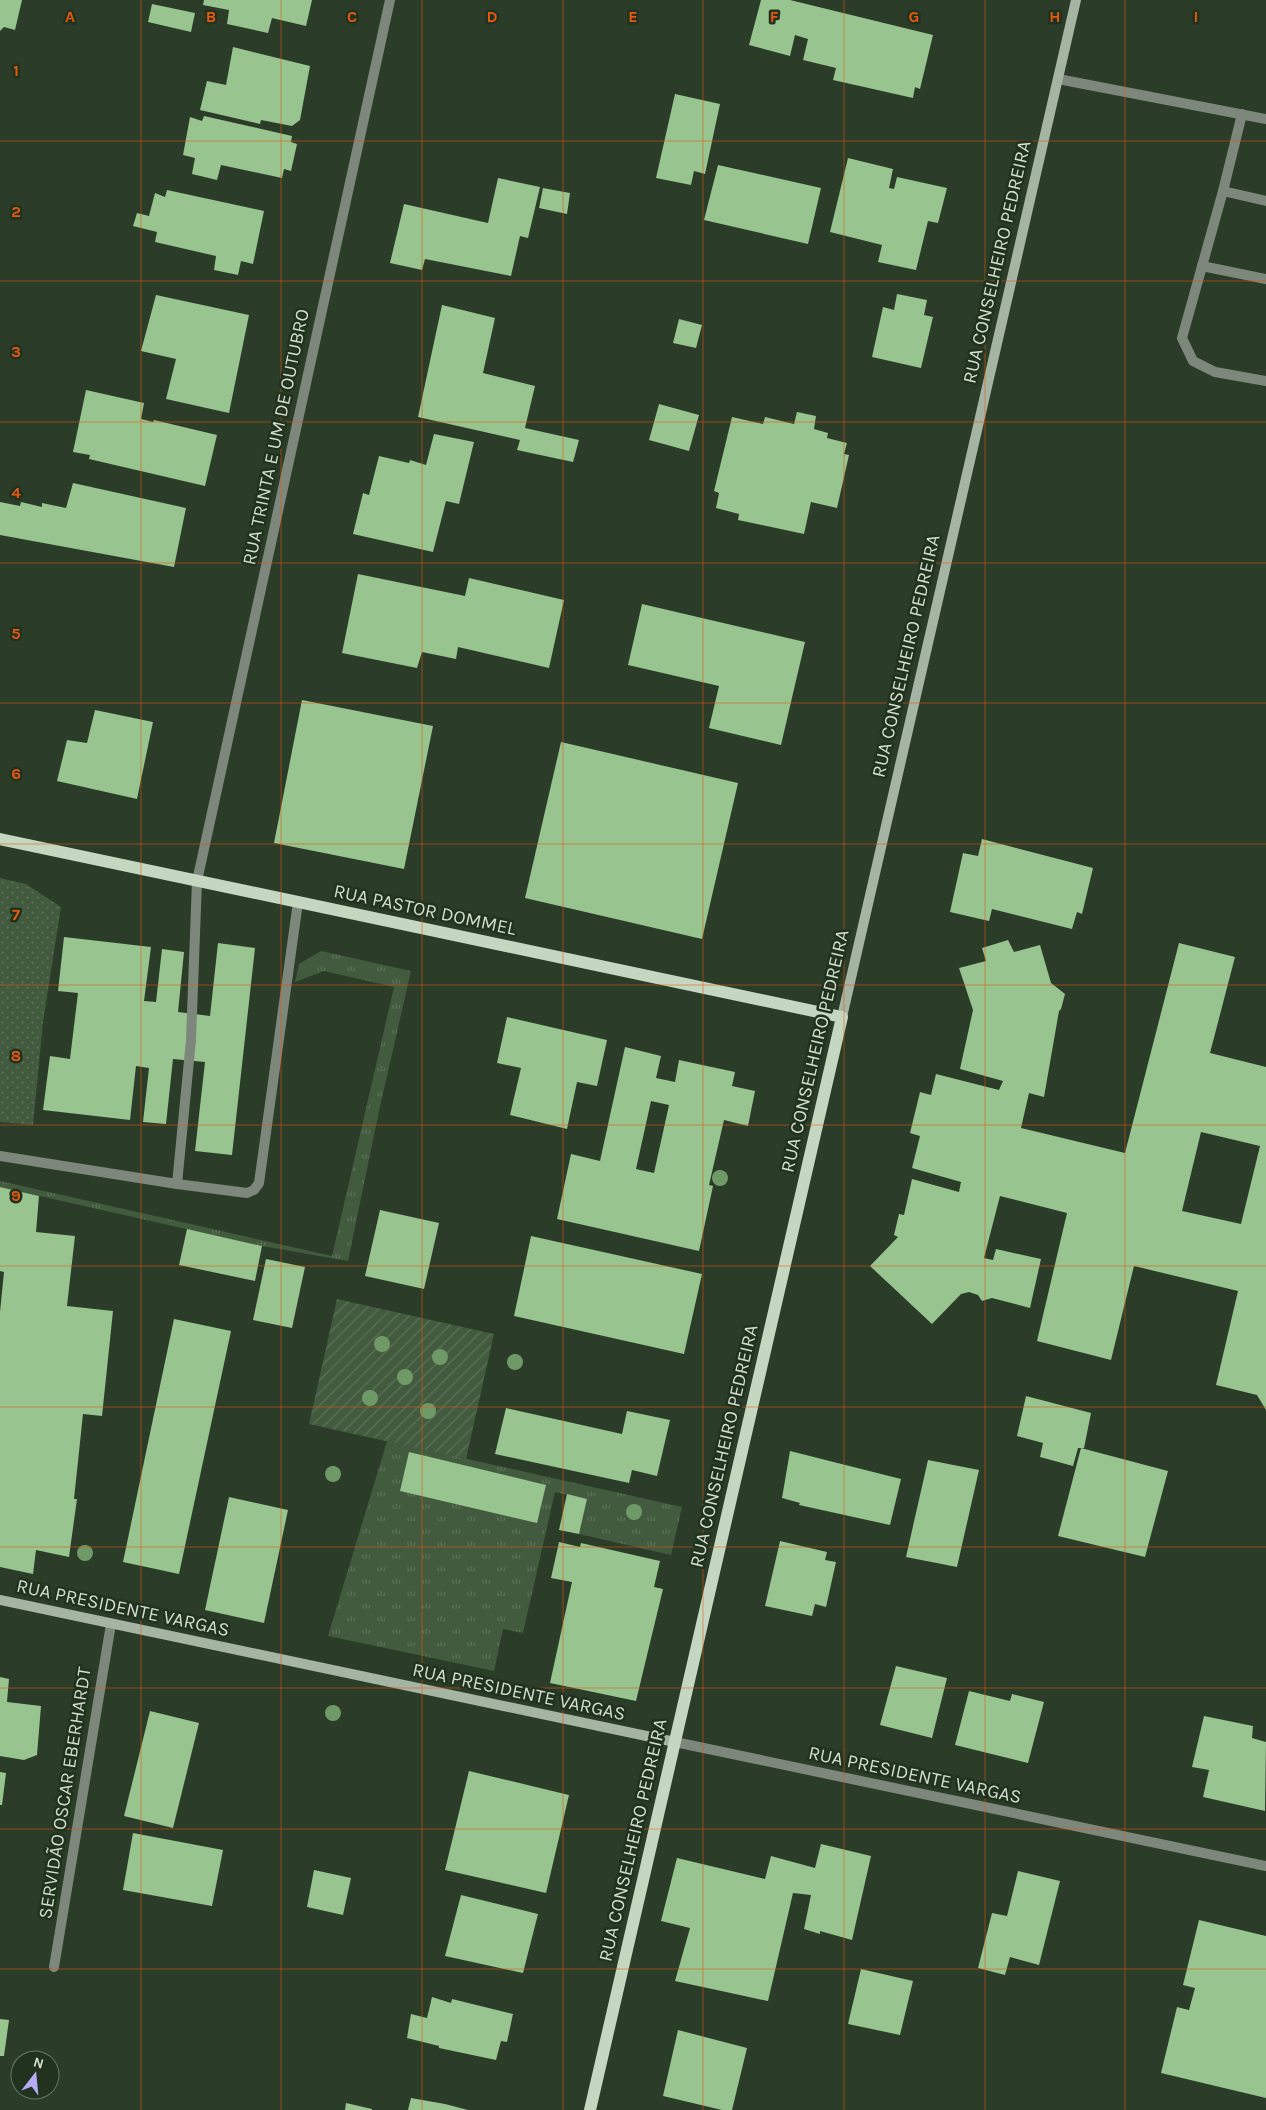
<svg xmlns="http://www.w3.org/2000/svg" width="1266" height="2110" font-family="Karla,sans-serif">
<defs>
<pattern id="grass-tufts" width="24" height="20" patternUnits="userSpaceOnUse" patternTransform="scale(1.25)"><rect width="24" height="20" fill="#425a3e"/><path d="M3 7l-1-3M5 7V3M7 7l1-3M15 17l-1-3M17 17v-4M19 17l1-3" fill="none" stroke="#5c7159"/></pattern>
<pattern id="park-dots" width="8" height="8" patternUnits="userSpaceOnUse" patternTransform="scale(1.25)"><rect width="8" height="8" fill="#425a3e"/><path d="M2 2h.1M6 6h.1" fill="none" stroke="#5c7159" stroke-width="1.8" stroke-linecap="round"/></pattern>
<pattern id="garden-furrows" width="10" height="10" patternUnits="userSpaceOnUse" patternTransform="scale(1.25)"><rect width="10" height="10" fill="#425a3e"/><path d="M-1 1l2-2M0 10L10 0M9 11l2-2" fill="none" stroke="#5c7159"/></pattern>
</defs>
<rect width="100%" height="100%" fill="#2b3c28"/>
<g fill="url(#grass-tufts)">
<path d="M321,951L411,971L379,1111L348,1261L262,1246L0,1187V1181L332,1256L394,987L324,971L295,982L299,964Z"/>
<path d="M387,1441L682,1507L671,1555L579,1534L587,1499L555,1492L523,1633L503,1629L494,1671L328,1636Z"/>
</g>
<path fill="url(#park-dots)" d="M0,878L26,884L61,907L43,1022L33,1125L0,1122Z"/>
<path fill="url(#garden-furrows)" d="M337,1299L494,1334L466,1459L309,1424Z"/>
<g fill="#98c490" fill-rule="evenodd">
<path d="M0,0H22L15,30L4,27L0,31Z"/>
<path d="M204,0H312L306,26L272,18L268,33L227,24L229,10L203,5Z"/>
<path d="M761,0H790L933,35L920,89L915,87L913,98L833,80L836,68L803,60L808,39L795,35L790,56L749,45Z"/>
<path d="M152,4L195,13L191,32L148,22Z"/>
<path d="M233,47L310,66L300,120L292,126L261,120L260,124L200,110L207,81L226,85Z"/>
<path d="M675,94L720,104L705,174L694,171L691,185L656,178Z"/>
<path d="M204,116L292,136L291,142L297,144L291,171L284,169L282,178L221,165L217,180L192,174L195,158L183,155L190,117L202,121Z"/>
<path d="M848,158L893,169L889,188L894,189L897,177L947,188L938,223L928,221L916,270L878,262L882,245L830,232Z"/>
<path d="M718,165L821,188L808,244L704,220Z"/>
<path d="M498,178L540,187L528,238L520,236L511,276L425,259L422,270L390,263L404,204L488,223Z"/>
<path d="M543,188L570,193L567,214L539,208Z"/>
<path d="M167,190L264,211L253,264L241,261L238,275L214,270L216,256L155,242L157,232L133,226L137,213L149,216L155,193L165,197Z"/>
<path d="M897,294L927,300L924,315L933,317L921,368L872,357L883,307L894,310Z"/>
<path d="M156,295L249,315L229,413L166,399L176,359L141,351Z"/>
<path d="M442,305L495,318L483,373L535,386L525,428L579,440L573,462L517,450L520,440L418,417Z"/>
<path d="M679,319L702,325L696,348L673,343Z"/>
<path d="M86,390L144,403L141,419L153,422L154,420L217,435L205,486L89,459L90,455L73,452Z"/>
<path d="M659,404L699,415L689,451L649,440Z"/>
<path d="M797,412L816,416L814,429L828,433L827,438L847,443L844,454L849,455L837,508L811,502L804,534L738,520L739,514L716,508L719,493L714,491L732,417L763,424L765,417L794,424Z"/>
<path d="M434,434L474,442L459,504L446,501L433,552L353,534L363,493L369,495L379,456L409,463L410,460L426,465Z"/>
<path d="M73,483L186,508L174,567L0,535V502L20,506L21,502L42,507V503L66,508Z"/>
<path d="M358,574L465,596L469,578L564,600L549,668L458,647L456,659L422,652L417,668L342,653Z"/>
<path d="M642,604L805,642L781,745L709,728L719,686L628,665Z"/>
<path d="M302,700L433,726L404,869L274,843Z"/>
<path d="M95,710L153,722L137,799L57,781L67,740L87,743Z"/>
<path d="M561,742L738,783L702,939L525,898Z"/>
<path d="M982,839L1093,868L1082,914L1077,912L1072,929L992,909L989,921L950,912L963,853L978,856Z"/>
<path d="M64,937L151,947L144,1001L156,1002L162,949L184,952L178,1012L210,1016L218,943L255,948L232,1155L195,1151L205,1062L173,1059L166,1124L143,1122L149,1068L136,1066L130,1120L43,1110L50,1056L70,1059L78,993L58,991Z"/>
<path d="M1008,940L1014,952L1040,945L1051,983L1065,994L1061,1009L1059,1011L1044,1097L1029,1093L1021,1128L1125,1153L1179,943L1235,957L1210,1053L1266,1067V1410L1257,1395L1216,1385L1238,1291L1134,1266L1111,1360L1037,1341L1067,1213L1000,1196L984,1258L993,1260L996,1249L1041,1259L1030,1308L992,1298L982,1301L978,1295L969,1292L961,1294L932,1324L870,1266L898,1237L894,1235L899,1214L904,1215L912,1179L959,1192L961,1182L912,1168L920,1136L910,1133L920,1092L931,1095L936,1074L999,1090L1003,1081L960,1069L973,1010L959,968L986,961L982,948ZM1201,1132L1260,1146L1241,1224L1182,1211Z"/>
<path d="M507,1017L607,1040L597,1086L577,1082L567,1129L510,1115L521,1068L497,1063Z"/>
<path d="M625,1047L661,1056L656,1078L675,1082L679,1060L735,1072L732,1086L755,1091L748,1126L724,1120L709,1185L713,1186L699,1251L557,1219L571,1154L600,1161ZM651,1101L669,1105L654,1173L636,1169Z"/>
<path d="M0,1187L39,1196L36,1232L75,1236L67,1306L113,1311L102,1416L83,1414L74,1499H77L69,1557L36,1550L33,1574L0,1567V1312L4,1272L0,1271Z"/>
<path d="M380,1210L439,1223L424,1289L365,1276Z"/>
<path d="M187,1229L262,1246L255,1281L179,1265Z"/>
<path d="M531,1236L702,1274L684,1354L514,1316Z"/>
<path d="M266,1259L305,1267L292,1328L253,1320Z"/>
<path d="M174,1319L231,1331L179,1574L123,1562Z"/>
<path d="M1026,1396L1091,1413L1084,1448H1078L1073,1466L1040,1457L1043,1443L1017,1436Z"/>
<path d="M506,1408L622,1434L627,1411L670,1420L657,1476L632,1470L629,1483L495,1454Z"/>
<path d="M1081,1448L1168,1471L1145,1557L1058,1536Z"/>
<path d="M790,1451L901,1479L890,1525L799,1505L800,1503L782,1498Z"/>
<path d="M409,1452L546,1485L537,1523L400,1491Z"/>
<path d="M928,1460L979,1470L957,1567L906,1557Z"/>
<path d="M567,1494L587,1499L579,1534L559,1530Z"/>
<path d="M229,1497L288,1510L264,1623L205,1610Z"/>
<path d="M780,1541L827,1552L825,1560L836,1562L826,1607L815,1604L812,1616L765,1606Z"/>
<path d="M559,1542L580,1547L581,1543L660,1561L654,1587L663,1589L636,1701L550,1683L572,1582L551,1578Z"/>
<path d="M896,1666L947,1678L932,1738L880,1725Z"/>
<path d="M0,1677L9,1679L7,1702L41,1706L37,1755L24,1760L0,1756Z"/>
<path d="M969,1691L1010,1701L1012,1694L1044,1702L1028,1763L955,1745Z"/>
<path d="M150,1711L199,1723L173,1828L124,1816Z"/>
<path d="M1204,1716L1253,1726L1252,1738L1266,1742L1265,1811L1203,1797L1209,1770L1192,1767Z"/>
<path d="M469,1771L569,1795L546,1893L445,1870Z"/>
<path d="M0,1772L6,1773L2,1805H0Z"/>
<path d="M133,1833L223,1850L212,1906L123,1890Z"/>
<path d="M821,1844L871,1856L852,1940L820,1931V1934L804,1929L811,1895L793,1893L768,2001L675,1981L690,1928L661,1921L677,1858L765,1879L771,1856L815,1868Z"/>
<path d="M314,1870L351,1878L343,1915L307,1907Z"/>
<path d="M1018,1871L1060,1881L1039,1965L1010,1957L1005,1975L978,1968L992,1913L1007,1916Z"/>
<path d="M461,1895L538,1914L523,1973L445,1956Z"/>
<path d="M1199,1920L1266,1936V2098L1161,2073L1177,2007L1189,2010L1195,1988L1183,1985Z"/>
<path d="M861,1969L913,1981L900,2035L848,2024Z"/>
<path d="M432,1997L451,2003L452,1999L513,2014L507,2042L501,2041L496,2060L439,2048V2046L407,2038L411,2014L427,2018Z"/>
<path d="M0,2019L9,2020L4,2056H0Z"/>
<path d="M678,2030L747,2048L732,2110H722L663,2096Z"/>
<path d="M411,2098L445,2104L468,2110H408Z"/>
<path d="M346,2103L372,2109V2110H345Z"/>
</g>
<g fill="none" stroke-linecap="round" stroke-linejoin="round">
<g stroke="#7e877c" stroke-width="10">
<path d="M1058,79L1266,119"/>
<path d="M1242,114L1223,191L1182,338L1193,361L1215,372L1266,381"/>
<path d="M1223,191L1266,201"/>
<path d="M1202,266L1266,279"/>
<path d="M0,1156L177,1184L191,1040L197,881"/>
<path d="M177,1184L247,1193L254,1190L259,1183L298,902"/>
</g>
<g stroke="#7e877c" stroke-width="10">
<path d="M197,881L390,0"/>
<path d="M675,1742L1266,1866"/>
<path d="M54,1967L111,1624"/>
</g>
<g stroke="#a6b4a3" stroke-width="10">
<path d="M842,1017L1076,0"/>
<path d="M0,1600L675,1742"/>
</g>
<path stroke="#c5d7c1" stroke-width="12" d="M0,839L842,1017L590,2110"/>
</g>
<g fill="#709968">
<circle cx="720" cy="1178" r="8"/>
<circle cx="382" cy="1344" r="8"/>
<circle cx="440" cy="1357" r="8"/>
<circle cx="515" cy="1362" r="8"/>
<circle cx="405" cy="1377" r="8"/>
<circle cx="370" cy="1398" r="8"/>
<circle cx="428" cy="1411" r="8"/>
<circle cx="333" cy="1474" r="8"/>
<circle cx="634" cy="1512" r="8"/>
<circle cx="85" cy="1553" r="8"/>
<circle cx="333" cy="1713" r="8"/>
</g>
<path fill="none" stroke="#e8590c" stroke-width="1" stroke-opacity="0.55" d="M141,0V2110M281,0V2110M422,0V2110M563,0V2110M703,0V2110M844,0V2110M985,0V2110M1125,0V2110M0,141H1266M0,281H1266M0,422H1266M0,563H1266M0,703H1266M0,844H1266M0,985H1266M0,1125H1266M0,1266H1266M0,1407H1266M0,1547H1266M0,1688H1266M0,1829H1266M0,1969H1266"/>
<g text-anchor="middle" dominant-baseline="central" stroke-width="5" stroke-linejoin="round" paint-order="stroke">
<g font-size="19" fill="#d2ddd0" stroke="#21321e">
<text transform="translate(997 262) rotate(-77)">RUA CONSELHEIRO PEDREIRA</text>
<text transform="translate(276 437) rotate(-78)">RUA TRINTA E UM DE OUTUBRO</text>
<text transform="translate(906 656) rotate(-77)">RUA CONSELHEIRO PEDREIRA</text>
<text transform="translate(425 910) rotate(12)">RUA PASTOR DOMMEL</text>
<text transform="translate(815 1051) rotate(-77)">RUA CONSELHEIRO PEDREIRA</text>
<text transform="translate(724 1446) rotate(-77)">RUA CONSELHEIRO PEDREIRA</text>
<text transform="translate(123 1608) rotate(12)">RUA PRESIDENTE VARGAS</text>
<text transform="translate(519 1692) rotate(12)">RUA PRESIDENTE VARGAS</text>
<text transform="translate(915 1775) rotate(12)">RUA PRESIDENTE VARGAS</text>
<text transform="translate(65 1793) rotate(-81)">SERVIDÃO OSCAR EBERHARDT</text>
<text transform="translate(633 1840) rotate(-77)">RUA CONSELHEIRO PEDREIRA</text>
</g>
</g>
<g font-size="16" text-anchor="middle" font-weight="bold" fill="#e8590c" stroke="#21321e" stroke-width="5" stroke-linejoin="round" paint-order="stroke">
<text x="70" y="22">A</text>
<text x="211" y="22">B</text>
<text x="352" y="22">C</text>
<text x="492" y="22">D</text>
<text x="633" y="22">E</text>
<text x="774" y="22">F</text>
<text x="914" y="22">G</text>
<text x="1055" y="22">H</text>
<text x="1196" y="22">I</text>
<text x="16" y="76">1</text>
<text x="16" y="217">2</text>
<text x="16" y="357">3</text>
<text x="16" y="498">4</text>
<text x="16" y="639">5</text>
<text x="16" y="779">6</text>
<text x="16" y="920">7</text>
<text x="16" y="1061">8</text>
<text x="16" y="1201">9</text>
</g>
<g transform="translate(35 2075) rotate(16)"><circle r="24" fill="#21321e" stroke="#687665"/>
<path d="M0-4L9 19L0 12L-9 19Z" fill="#b7abf8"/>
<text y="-8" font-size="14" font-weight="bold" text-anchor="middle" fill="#d2ddd0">N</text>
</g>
</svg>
